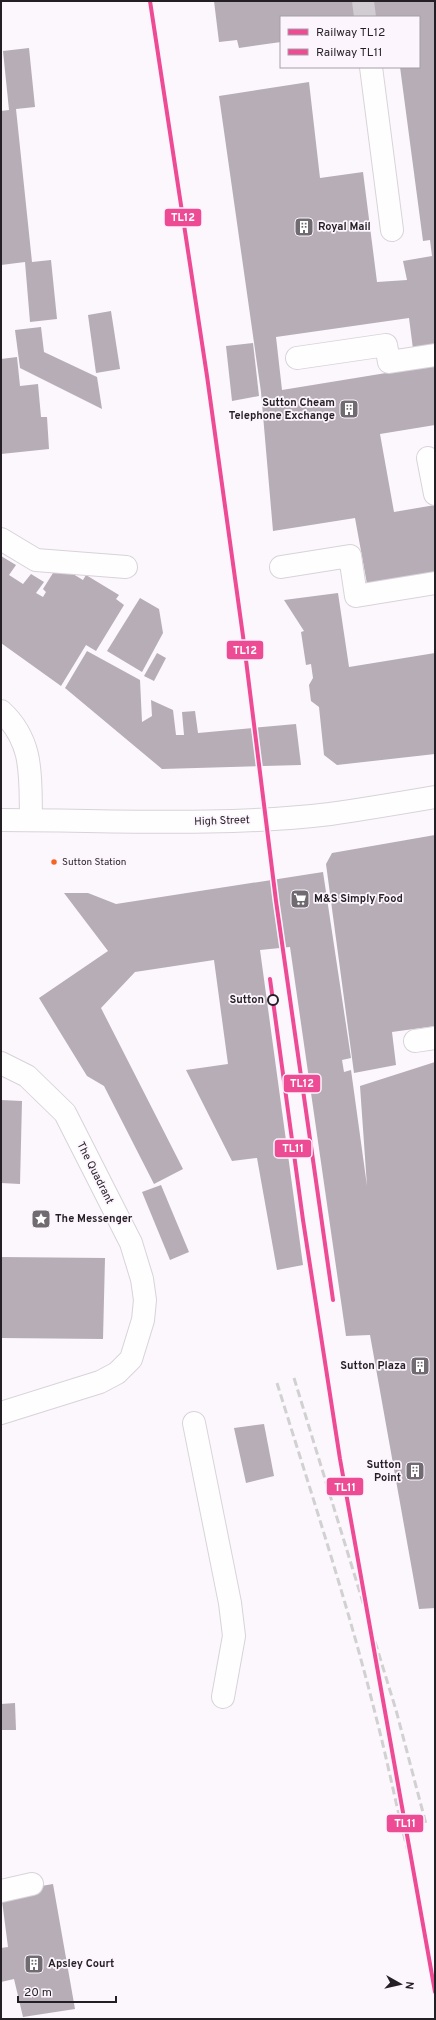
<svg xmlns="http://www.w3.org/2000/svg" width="436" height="2020" font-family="Overpass,sans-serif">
<rect width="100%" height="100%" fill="#fcf7fc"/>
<g fill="#b6adb7">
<path d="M214,1H435V346L413,349L409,318L276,337L282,390L435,365V425L380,434L394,512L435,505V572L367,584L355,518L273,531L261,392L219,96L309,82L320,178L363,172L377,282L407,280L403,261L432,256L430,240L423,241L400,67H419V17H281V42L239,48L237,40L219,42Z"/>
<path d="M29,48L35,107L16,109L32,262L51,260L57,319L30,322L25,262L1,265V111L9,110L3,51Z"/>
<path d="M111,311L120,369L96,373L88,315Z"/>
<path d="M41,327L44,352L97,377L102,409L20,368L15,330Z"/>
<path d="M253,343L259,396L232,401L226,346Z"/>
<path d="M17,357L20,386L38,384L41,417H47L49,449L1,454V359Z"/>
<path d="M1,556L16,565L9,575L23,584L31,574L44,582L36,593L43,597L46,592L43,589L58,565L83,580L86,575L119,595L116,599L124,605L96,651L86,645L61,686L1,643Z"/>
<path d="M338,593L349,667L435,653V754L337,765L324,755L319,707L311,701L309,685L313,678L311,664L306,665L301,632L304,631L284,600Z"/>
<path d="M140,598L159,609L163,633L142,672L107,651Z"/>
<path d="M87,651L140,680L142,722L152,716L151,700L173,710L176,735H184L182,712L195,711L198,733L296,724L301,765L162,769L65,688Z"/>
<path d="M157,653L166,658L154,681L144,676Z"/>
<path d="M435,835V1026L392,1032L396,1065L354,1073L326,864L332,853Z"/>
<path d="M323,872L351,1058L342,1060L344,1072L351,1070L367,1186L360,1086L435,1062V1608L419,1609L370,1335L346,1336L290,947L260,950L303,1265L277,1270L257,1158L232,1161L186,1070L228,1064L214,960L135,972L101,1008L183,1169L154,1184L104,1086L87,1076L39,998L108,951L64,893H88L116,904Z"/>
<path d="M1,1100L22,1101L20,1184L1,1183Z"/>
<path d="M161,1185L189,1252L170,1260L142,1192Z"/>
<path d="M1,1257L105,1258L103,1339L1,1338Z"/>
<path d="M264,1424L274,1476L246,1483L234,1428Z"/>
<path d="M15,1703L16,1730H1V1704Z"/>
<path d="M53,1884L75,2009L23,2017L14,1979L1,1982V1948L8,1947L1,1893Z"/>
</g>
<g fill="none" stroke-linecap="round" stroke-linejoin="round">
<path stroke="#d1ccd1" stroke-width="22" stroke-dasharray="22 11" stroke-linecap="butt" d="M363,1L365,17"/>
<g stroke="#d8d3d8" stroke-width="24">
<g id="minor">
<path d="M371,67L392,230"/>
<path d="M297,358L386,345L389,362L435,355"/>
<path d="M428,458L435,494"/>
<path d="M1,539L36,560L126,567"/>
<path d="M281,567L350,556L356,596L435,583"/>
<path d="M1,711C35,742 30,779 31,820"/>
<path d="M415,1041L435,1038"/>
<path d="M1,1063L27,1076L65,1113L131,1243L142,1279L145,1300L143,1320L131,1359L117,1373L100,1382L1,1413"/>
<path d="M194,1423L230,1603L234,1636L223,1697"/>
<path d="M1,1891L32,1884"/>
</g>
</g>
<g stroke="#d8d3d8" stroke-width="24">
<path id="major" d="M1,820C111,820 221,827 330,814C365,809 400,803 435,797"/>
</g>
<use href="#minor" stroke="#fffeff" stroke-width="22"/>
<use href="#major" stroke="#fffeff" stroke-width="22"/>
<g stroke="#d2d1d2" stroke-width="3" stroke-dasharray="8 4" stroke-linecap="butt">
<path d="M294,1378L396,1710L426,1824"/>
<path d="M277,1383C311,1493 348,1604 376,1717C390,1770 399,1823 415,1876"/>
</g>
<g stroke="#fdf5fe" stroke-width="7">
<path id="rail-1" d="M150,1L207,376L243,636L276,901L333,1300"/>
</g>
<g stroke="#fdf5fe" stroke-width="7">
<path id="rail-2" d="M270,979L303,1220L340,1459L435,1992"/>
</g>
<use href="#rail-1" stroke="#ee4b95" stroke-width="4"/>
<use href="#rail-2" stroke="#ee4b95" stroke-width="4"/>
</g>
<defs>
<g id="building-square" transform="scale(1)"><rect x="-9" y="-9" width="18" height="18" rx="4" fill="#706b70" stroke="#fdf5fe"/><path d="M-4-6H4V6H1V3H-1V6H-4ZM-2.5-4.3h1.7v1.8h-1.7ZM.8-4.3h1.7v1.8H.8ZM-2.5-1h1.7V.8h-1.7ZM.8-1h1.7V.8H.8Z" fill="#fff"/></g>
<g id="supermarket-square" transform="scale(1)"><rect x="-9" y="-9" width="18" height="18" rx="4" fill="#706b70" stroke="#fdf5fe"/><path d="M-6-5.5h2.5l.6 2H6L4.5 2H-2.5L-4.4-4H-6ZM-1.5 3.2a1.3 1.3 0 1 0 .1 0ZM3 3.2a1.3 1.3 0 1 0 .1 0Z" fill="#fff"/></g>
<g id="sight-square" transform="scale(1)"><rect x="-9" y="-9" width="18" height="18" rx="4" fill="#706b70" stroke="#fdf5fe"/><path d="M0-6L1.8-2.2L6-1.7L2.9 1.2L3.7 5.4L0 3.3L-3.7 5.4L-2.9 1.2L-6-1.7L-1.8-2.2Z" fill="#fff"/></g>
</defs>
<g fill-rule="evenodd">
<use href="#building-square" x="304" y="227"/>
<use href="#building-square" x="349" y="409"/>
<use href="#supermarket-square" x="300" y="899"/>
<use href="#sight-square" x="41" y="1219"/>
<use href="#building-square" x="420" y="1366"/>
<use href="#building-square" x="415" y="1471"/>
<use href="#building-square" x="34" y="1964"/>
</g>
<circle fill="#f26522" stroke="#fdf5fe" stroke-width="1.5" cx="54" cy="862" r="3.5"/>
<circle fill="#fdf5fe" stroke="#241f24" stroke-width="2" cx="273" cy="1000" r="5"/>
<g text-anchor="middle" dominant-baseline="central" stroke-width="3.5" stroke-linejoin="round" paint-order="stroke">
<g font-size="10" fill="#241f24" stroke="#fdf5fe" text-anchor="start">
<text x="62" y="862">Sutton Station</text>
</g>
<g font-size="11" font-weight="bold" fill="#241f24" stroke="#fdf5fe" text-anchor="start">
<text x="318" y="227">Royal Mail</text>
<text x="335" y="403" text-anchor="end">Sutton Cheam<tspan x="335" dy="13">Telephone Exchange</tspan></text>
<text x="314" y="899">M&amp;S Simply Food</text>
<text x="55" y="1219">The Messenger</text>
<text x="406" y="1366" text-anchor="end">Sutton Plaza</text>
<text x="401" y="1465" text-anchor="end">Sutton<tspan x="401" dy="13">Point</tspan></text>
<text x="48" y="1964">Apsley Court</text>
</g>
<g font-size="11" fill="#241f24" stroke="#fdf5fe">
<text transform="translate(222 821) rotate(-2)">High Street</text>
<text transform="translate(95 1173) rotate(63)">The Quadrant</text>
</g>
<g font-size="11" font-weight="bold" fill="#241f24" stroke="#fdf5fe" text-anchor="end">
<text x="264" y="1000">Sutton</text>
</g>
</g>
<g stroke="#fdf5fe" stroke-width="1.5">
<rect x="164" y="208" width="38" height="19" rx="4" fill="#ee4b95"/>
<rect x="226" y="640" width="38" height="20" rx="4" fill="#ee4b95"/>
<rect x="283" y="1074" width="38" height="19" rx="4" fill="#ee4b95"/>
<rect x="274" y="1139" width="38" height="19" rx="4" fill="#ee4b95"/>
<rect x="326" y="1477" width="38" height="19" rx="4" fill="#ee4b95"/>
<rect x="386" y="1814" width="38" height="19" rx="4" fill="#ee4b95"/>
</g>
<g font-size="11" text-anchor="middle" font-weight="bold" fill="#fff">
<text x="183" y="221">TL12</text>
<text x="245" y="654">TL12</text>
<text x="302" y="1087">TL12</text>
<text x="293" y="1152">TL11</text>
<text x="345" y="1491">TL11</text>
<text x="405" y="1827">TL11</text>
</g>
<rect width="436" height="2020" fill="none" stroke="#241f24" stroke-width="4"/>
<rect x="280" y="16" width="140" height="52" fill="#fdf5fe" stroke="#a69fa7"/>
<rect x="288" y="29" width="20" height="6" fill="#ee4b95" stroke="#a69fa7"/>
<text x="316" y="36" font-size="12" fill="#241f24">Railway TL12</text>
<rect x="288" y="49" width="20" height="6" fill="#ee4b95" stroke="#a69fa7"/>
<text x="316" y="56" font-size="12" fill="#241f24">Railway TL11</text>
<g transform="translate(400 1984) rotate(98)" stroke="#fdf5fe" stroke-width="3" paint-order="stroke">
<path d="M0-3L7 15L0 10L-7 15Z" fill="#241f24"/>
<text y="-6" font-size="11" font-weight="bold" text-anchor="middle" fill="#241f24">N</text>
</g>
<path d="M18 1996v6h98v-6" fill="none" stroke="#241f24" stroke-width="2"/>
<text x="24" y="1996" font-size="12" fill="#241f24" stroke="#fdf5fe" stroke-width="3" paint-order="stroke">20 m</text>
</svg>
